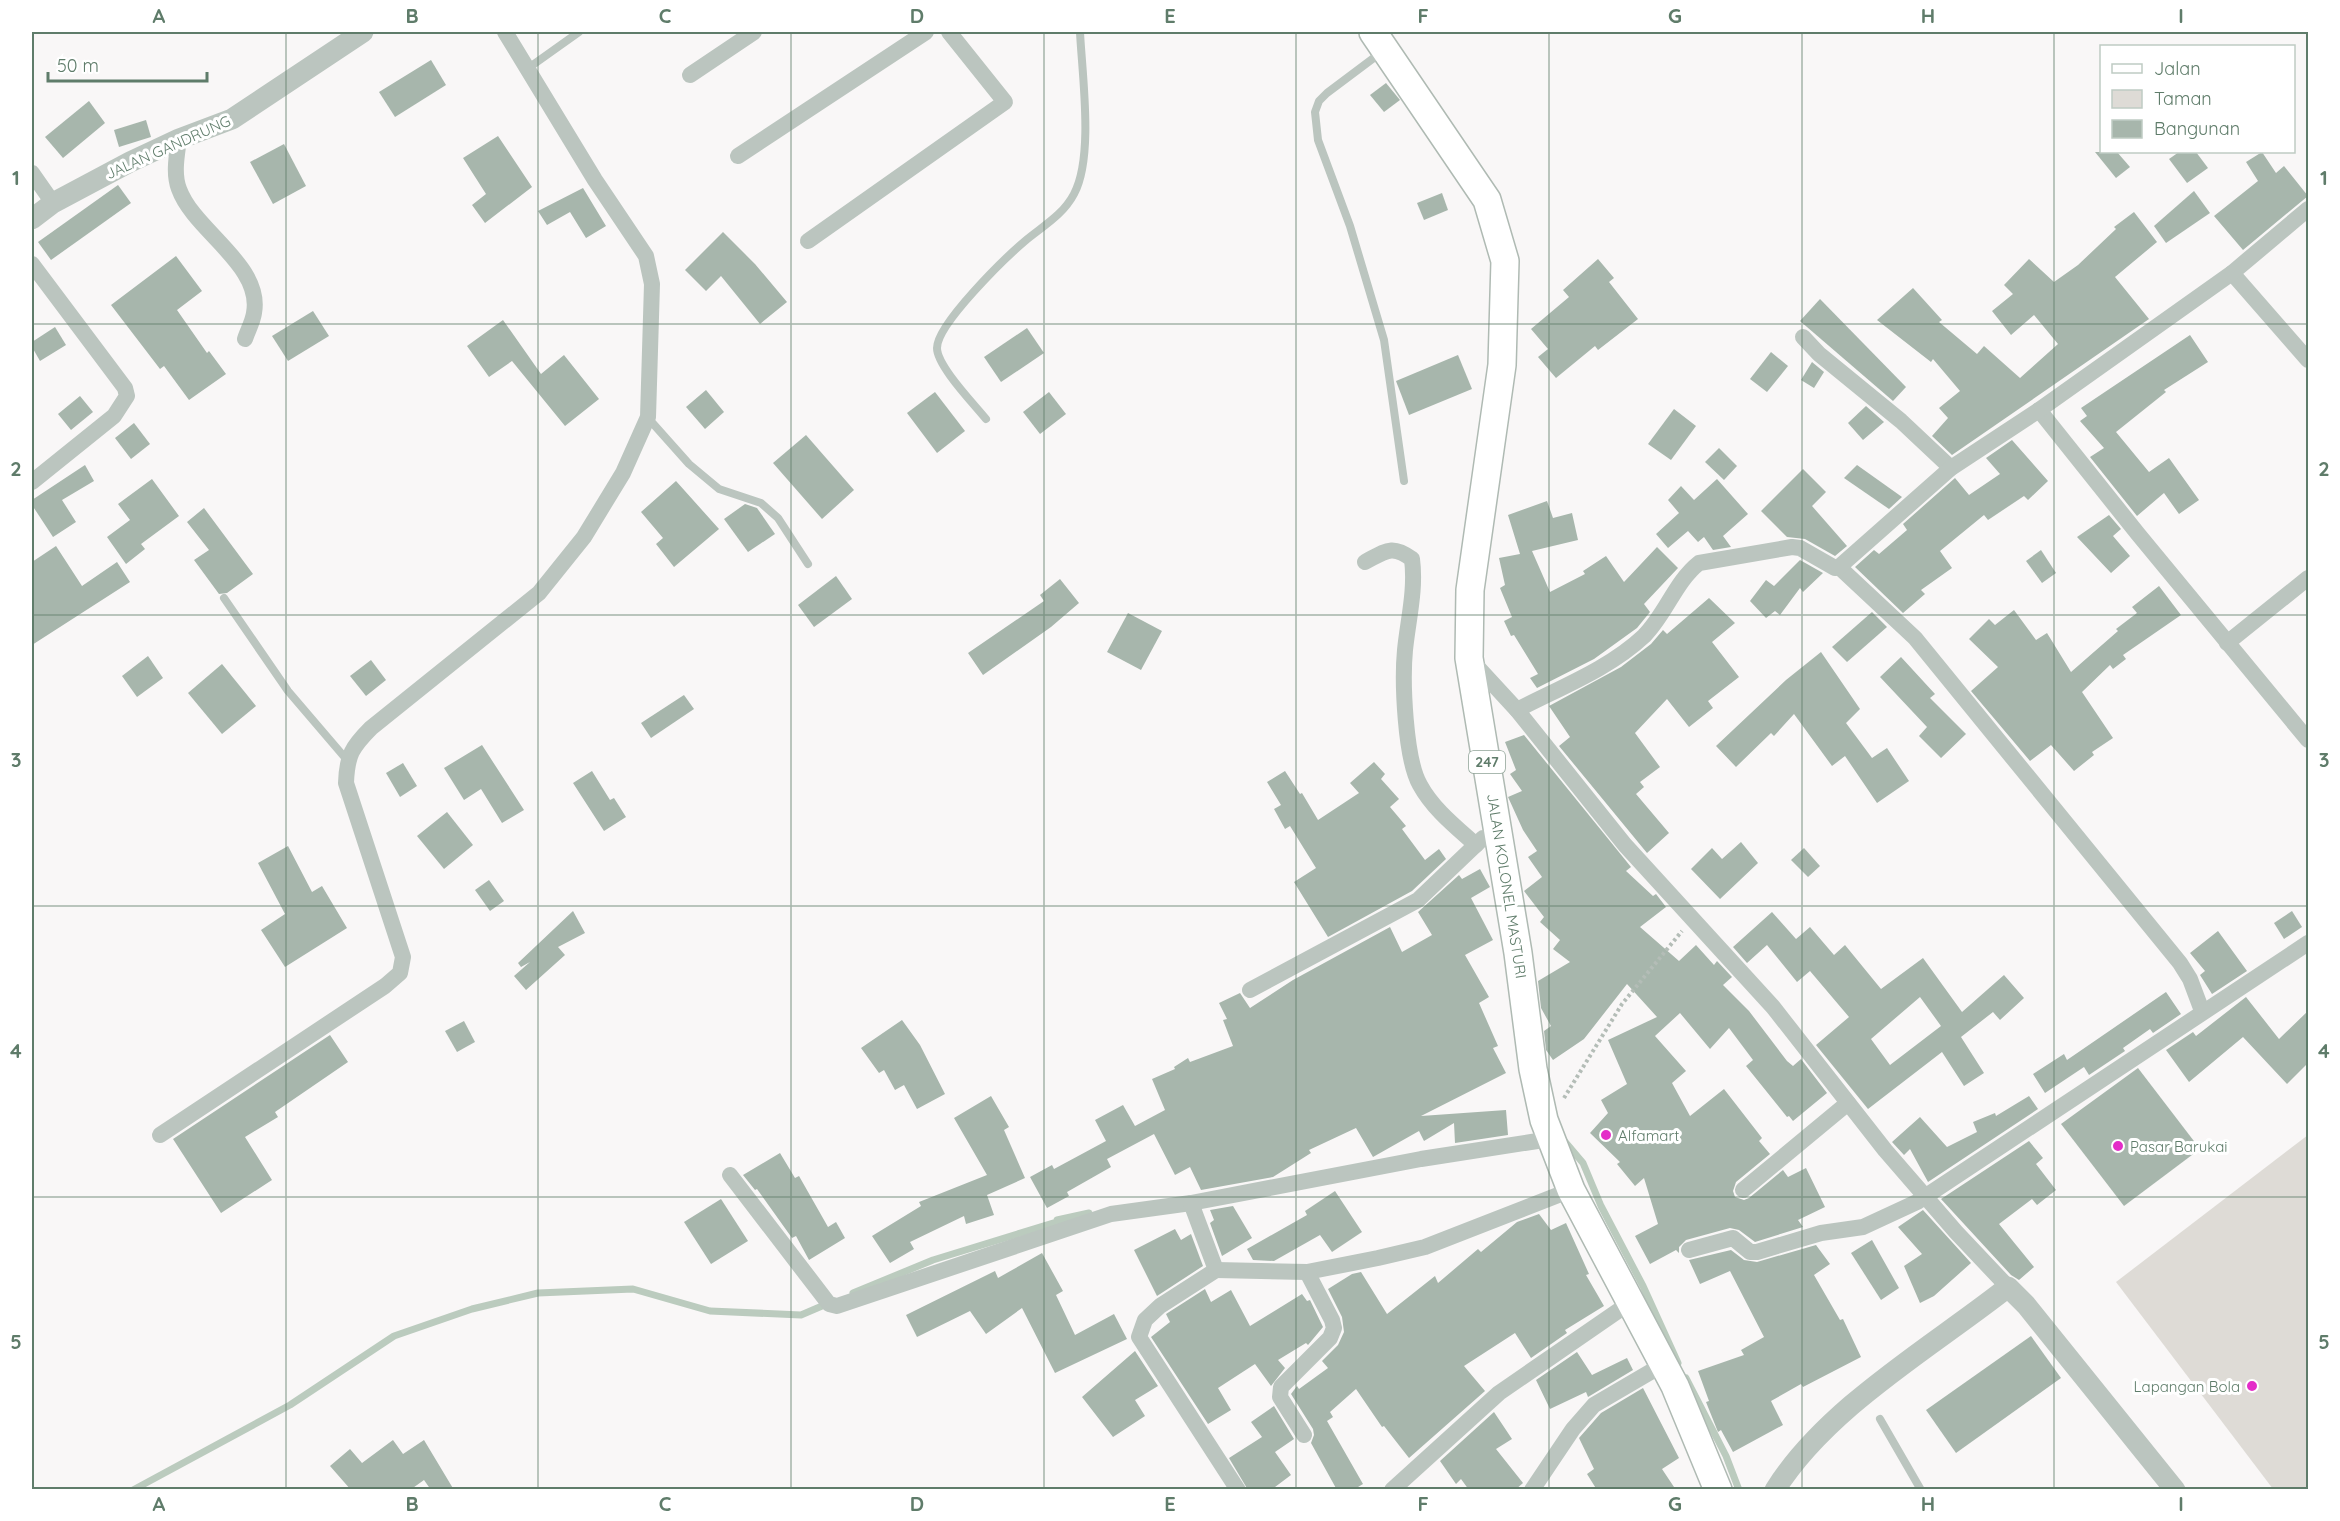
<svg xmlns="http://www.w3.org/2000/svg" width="2340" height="1521" font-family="Quicksand,sans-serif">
<rect width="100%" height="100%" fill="#f9f7f7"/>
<path fill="#dedbd6" d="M2308,1135V1489H2273L2116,1282Z"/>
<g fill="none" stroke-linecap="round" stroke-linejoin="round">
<g stroke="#bbcbbe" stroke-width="7">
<path d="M1561,1137L1583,1163L1601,1206L1643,1286L1678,1363"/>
<path d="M853,1293L933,1260L1063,1220H1057L1089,1213"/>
<path d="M1686,1378L1726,1456L1739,1490"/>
<path d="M133,1490L290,1405L394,1336L472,1309L538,1293L633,1289L710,1311L801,1315L829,1303"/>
</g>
</g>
<g fill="#a7b6ac" fill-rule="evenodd">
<path d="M431,60L446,85L395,117L379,92Z"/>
<path d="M1386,83L1400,100L1384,112L1370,95Z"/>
<path d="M89,101L105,123L63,158L45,137Z"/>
<path d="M146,120L151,137L119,147L114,130Z"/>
<path d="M498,136L532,187L485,223L472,205L486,194L463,158Z"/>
<path d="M284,144L306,186L273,204L250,162Z"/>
<path d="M2095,152H2117L2130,167L2116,178Z"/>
<path d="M2179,152H2196L2208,168L2187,183L2169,159Z"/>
<path d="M2262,152L2276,173L2284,166L2308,196L2243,250L2214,216L2258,181L2246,162Z"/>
<path d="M118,185L131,203L51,260L38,242Z"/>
<path d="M583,188L606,226L586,238L570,212L547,225L538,211Z"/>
<path d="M2194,191L2210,213L2166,243L2154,226Z"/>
<path d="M1442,193L1448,210L1424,220L1417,203Z"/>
<path d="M2134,212L2157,242L2115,277L2149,319L1952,455L1932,436L1948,418L1939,408L1960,391L1933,359L1931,362L1877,320L1913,288L1942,320L1939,322L1977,354L1984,346L2020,378L2058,344L2034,315L2011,335L1992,311L2013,294L2004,285L2029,259L2054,282L2078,265L2116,229L2114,227Z"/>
<path d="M723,232L755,264L787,302L760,324L721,276L706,291L685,270Z"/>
<path d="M176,256L202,291L177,310L207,353L209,351L226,374L189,400L164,366L160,369L111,305Z"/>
<path d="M1598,259L1614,278L1609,282L1638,319L1598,350L1595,346L1556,378L1538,357L1548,349L1531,329L1569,297L1563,290Z"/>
<path d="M1820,299L1906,387L1893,401L1800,321Z"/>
<path d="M313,311L329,336L288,361L272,336Z"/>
<path d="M503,320L541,374L564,355L599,399L565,426L512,361L489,377L467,346Z"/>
<path d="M55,327L66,345L40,361L32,347V342Z"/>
<path d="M1027,328L1044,353L1001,382L984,357Z"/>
<path d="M2190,335L2208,362L2164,390L2166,392L2116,432L2149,472L2169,458L2199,500L2179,514L2164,493L2137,516L2090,457L2104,448L2080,421L2087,416L2081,408Z"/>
<path d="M1771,352L1788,366L1767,392L1750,379Z"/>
<path d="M1458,355L1472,389L1409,415L1396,381Z"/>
<path d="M1812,362L1824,372L1814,388L1801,380Z"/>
<path d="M706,390L724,412L705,429L686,407Z"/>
<path d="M935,392L965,431L937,453L907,413Z"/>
<path d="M1049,392L1066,414L1040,434L1023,412Z"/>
<path d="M80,396L93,412L71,430L58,414Z"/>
<path d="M1866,406L1884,422L1863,440L1848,423Z"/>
<path d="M1674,409L1696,426L1671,460L1648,444Z"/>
<path d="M134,423L150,444L131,459L115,438Z"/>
<path d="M806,435L854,490L822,519L773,463Z"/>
<path d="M2012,440L2048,481L2028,500L2024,496L1988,520L1984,515L1940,551L1952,568L1921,590L1925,594L1903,613L1855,567L1874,550L1879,554L1907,530L1903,524L1955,478L1969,495L2000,474L1986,458Z"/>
<path d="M1719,448L1737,466L1724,480L1705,462Z"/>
<path d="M85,465L94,481L62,500L76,522L53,537L32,505V500Z"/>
<path d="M1857,465L1902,497L1889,509L1844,478Z"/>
<path d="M1803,469L1826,492L1812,506L1847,546L1835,556L1805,539L1787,537L1761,511Z"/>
<path d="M152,479L179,516L141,544L145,549L126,564L107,537L130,520L118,504Z"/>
<path d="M1717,479L1748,514L1723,536L1731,547L1713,550L1704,537L1698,542L1688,531L1668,548L1656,534L1679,513L1668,500L1681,486L1694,500Z"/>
<path d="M676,481L719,529L674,567L656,544L663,538L641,512Z"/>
<path d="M1547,501L1553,518L1572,513L1578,540L1532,551L1550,592L1585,574L1583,571L1606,556L1624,582L1657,547L1678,568L1644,604L1650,612L1637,628L1594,659L1537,688L1530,678L1538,674L1514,635L1511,636L1504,621L1512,617L1500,588L1505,585L1499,558L1520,554L1508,515Z"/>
<path d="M745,504L757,508L775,534L748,552L724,519Z"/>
<path d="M204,508L253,574L227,593L219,594L194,560L209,550L187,522Z"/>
<path d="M2109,515L2121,529L2113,536L2130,556L2111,573L2077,537Z"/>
<path d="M56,546L82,586L117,562L130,582L32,645V562Z"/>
<path d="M2041,550L2056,573L2042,583L2026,561Z"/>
<path d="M1800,560L1823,573L1803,592L1800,588L1780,615L1775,611L1766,618L1750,601L1766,580L1774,586Z"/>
<path d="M836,576L852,599L814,627L798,605Z"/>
<path d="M1060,579L1079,603L1051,627L983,675L968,653L1044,601L1040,595Z"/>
<path d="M2159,586L2181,615L2123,655L2126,659L2113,669L2110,665L2082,692L2113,738L2092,752L2094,755L2074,771L2051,745L2030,761L1971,691L1998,667L1969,639L1989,619L1995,625L2014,610L2036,640L2047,633L2071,672L2118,631L2116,629L2137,613L2132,607Z"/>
<path d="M1709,598L1735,623L1712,642L1739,677L1708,701L1713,708L1689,727L1667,699L1635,733L1660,767L1640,782L1644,787L1636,794L1669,833L1647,853L1559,746L1570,737L1549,706L1621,667L1651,644L1663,630L1667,634Z"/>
<path d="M1872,612L1887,627L1847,662L1832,647Z"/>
<path d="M1128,613L1162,631L1141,670L1107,652Z"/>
<path d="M1821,652L1860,709L1846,723L1872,758L1887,748L1909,781L1877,803L1845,756L1832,766L1794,714L1774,736L1771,733L1736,767L1716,746L1786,680Z"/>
<path d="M148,656L163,678L137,697L122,676Z"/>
<path d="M1901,657L1935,694L1930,698L1966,734L1941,758L1919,736L1927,727L1880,677Z"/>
<path d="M371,660L386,680L366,696L350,676Z"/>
<path d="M222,664L256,706L222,734L188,693Z"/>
<path d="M684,695L694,709L651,738L641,723Z"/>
<path d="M1524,735L1631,867L1626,871L1653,896L1656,894L1666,907L1640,927L1679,961L1696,945L1714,965L1717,961L1732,977L1723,985L1749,1011L1787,1061L1793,1066L1801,1059L1827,1093L1793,1121L1789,1116L1787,1117L1746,1066L1753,1060L1729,1028L1710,1049L1680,1013L1655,1036L1686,1071L1672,1083L1690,1116L1724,1089L1762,1138L1759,1141L1770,1154L1736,1182L1733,1191L1735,1197L1744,1200L1749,1198L1783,1170L1788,1177L1806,1168L1825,1207L1798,1220L1803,1227L1755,1242L1739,1230L1730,1228L1686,1240L1679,1247V1253L1676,1250L1650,1264L1635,1236L1658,1224L1644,1178L1635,1186L1617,1164L1620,1162L1590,1133L1608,1113L1601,1100L1627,1084L1608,1040L1657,1017L1627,984L1584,1039L1553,1060L1546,1050L1544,1031L1551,1026L1541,1008L1538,981L1570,962L1553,949L1560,940L1540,922L1544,917L1524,891L1542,877L1528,857L1537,851L1523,830L1508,797L1522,791L1510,774L1516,770L1505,742Z"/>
<path d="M482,745L524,810L502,823L481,789L464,800L444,768Z"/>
<path d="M1374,762L1385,774L1381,779L1399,799L1390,807L1406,826L1402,829L1425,860L1439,849L1446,859L1412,891L1328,937L1294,882L1316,868L1290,826L1285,829L1274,809L1281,805L1267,782L1285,771L1300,794L1302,793L1318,820L1359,793L1350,783Z"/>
<path d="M403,763L417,786L400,797L386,773Z"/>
<path d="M592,771L610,800L614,798L626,817L604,831L573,783Z"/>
<path d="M447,812L473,845L444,869L417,836Z"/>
<path d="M1741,842L1758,863L1720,899L1691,869L1712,848L1722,859Z"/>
<path d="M288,846L312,892L322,886L347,928L285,967L261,930L285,914L258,863Z"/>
<path d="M1804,848L1820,866L1808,877L1791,860Z"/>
<path d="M1480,869L1490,887L1471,898L1493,940L1465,955L1489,997L1479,1003L1498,1046L1493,1048L1506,1073L1421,1116L1506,1110L1508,1135L1455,1143L1454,1123L1424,1141L1419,1131L1373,1157L1356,1128L1309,1150L1311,1153L1273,1177L1201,1190L1190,1167L1175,1175L1154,1134L1107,1159L1111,1167L1067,1192L1069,1196L1047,1208L1030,1177L1052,1165L1054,1169L1106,1141L1095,1120L1123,1105L1135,1126L1165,1110L1152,1079L1175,1069L1174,1067L1188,1058L1190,1062L1233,1046L1223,1020L1227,1019L1219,1003L1240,993L1250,1008L1293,980L1390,927L1402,952L1432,935L1418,912L1459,875L1462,879Z"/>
<path d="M489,880L504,901L490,911L475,890Z"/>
<path d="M573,911L585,933L558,947L565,955L526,990L514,976L530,962L521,967L518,963Z"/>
<path d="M2292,911L2302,927L2284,939L2274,923Z"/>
<path d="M1772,912L1796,939L1810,927L1834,955L1845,945L1881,989L1923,958L1962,1012L2004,975L2024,998L2000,1020L1993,1012L1961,1037L1984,1073L1964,1086L1942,1052L1868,1109L1816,1045L1849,1017L1810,971L1797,982L1767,945L1747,963L1733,947ZM1920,997L1941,1026L1890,1065L1871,1039Z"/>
<path d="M2218,931L2247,971L2212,994L2200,975L2205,971L2190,953Z"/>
<path d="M2166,992L2181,1014L2153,1033L2150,1029L2123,1048L2125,1051L2089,1075L2084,1067L2045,1093L2033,1074L2064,1054L2067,1060Z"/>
<path d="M2246,997L2279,1039L2308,1011V1063L2287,1084L2243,1037L2189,1082L2166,1050L2193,1032L2196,1036Z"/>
<path d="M902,1020L920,1045L945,1094L917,1109L904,1085L895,1090L884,1070L879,1073L861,1048Z"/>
<path d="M464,1021L475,1042L457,1052L445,1031Z"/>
<path d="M330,1035L348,1062L275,1112L278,1117L245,1137L272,1180L221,1213L173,1139Z"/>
<path d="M2138,1068L2200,1149L2124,1206L2061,1124Z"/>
<path d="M991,1096L1009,1127L1004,1130L1025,1178L987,1195L994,1215L966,1224L964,1216L910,1242L914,1249L890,1263L872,1236L921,1206L919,1202L987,1175L954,1118Z"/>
<path d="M2029,1096L2038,1109L1928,1182L1910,1149L1904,1155L1892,1142L1920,1117L1947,1147L1977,1132L1973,1122L1995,1113L1996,1116Z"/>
<path d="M2029,1141L2043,1158L2036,1164L2056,1190L2037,1205L2032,1199L1999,1224L2034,1267L2019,1280L2011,1275L1941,1199Z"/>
<path d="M780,1153L795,1178L799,1176L828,1227L836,1222L845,1238L809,1260L796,1236L792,1238L757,1189L755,1190L743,1175Z"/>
<path d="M1335,1191L1362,1232L1332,1252L1320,1235L1274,1261L1253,1260L1247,1249L1307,1215L1305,1211Z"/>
<path d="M721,1199L748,1241L711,1264L684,1222Z"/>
<path d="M1233,1206L1252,1238L1222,1256L1210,1223L1214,1220L1210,1210Z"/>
<path d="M1923,1210L1971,1263L1934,1296L1920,1303L1904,1266L1922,1254L1898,1227Z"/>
<path d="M1539,1214L1551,1230L1566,1223L1589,1274L1586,1275L1604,1306L1565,1330L1567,1333L1531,1358L1515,1333L1464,1366L1485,1391L1409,1458L1384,1426L1382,1427L1356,1389L1330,1412L1333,1417L1327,1421L1363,1484L1353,1490H1337L1311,1443L1314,1435L1313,1429L1291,1394L1297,1386L1299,1389L1328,1368L1322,1361L1338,1345L1344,1332L1342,1317L1328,1289L1352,1274L1361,1272L1387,1314L1435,1276L1438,1283L1478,1249L1481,1252L1517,1222Z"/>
<path d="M1175,1229L1181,1240L1191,1234L1203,1266L1157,1296L1134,1250Z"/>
<path d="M1872,1240L1899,1288L1881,1300L1851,1253Z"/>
<path d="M1816,1245L1830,1264L1814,1275L1840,1320L1843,1319L1861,1357L1803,1387L1801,1384L1771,1401L1783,1425L1733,1452L1721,1430L1718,1432L1706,1402L1709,1401L1698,1371L1744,1355L1741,1350L1764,1337L1730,1271L1700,1284L1689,1260L1731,1250L1744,1260L1757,1262Z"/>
<path d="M1042,1253L1063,1291L1056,1295L1075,1335L1114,1314L1127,1339L1055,1373L1022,1308L986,1334L970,1311L917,1337L906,1315L995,1271L998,1278Z"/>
<path d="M1205,1289L1211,1302L1231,1290L1250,1326L1302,1294L1307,1301L1310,1300L1323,1327L1308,1345L1306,1343L1278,1360L1285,1368L1271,1386L1255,1364L1218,1388L1231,1410L1208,1424L1151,1337L1170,1322L1166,1314Z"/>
<path d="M2031,1336L2061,1378L1956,1453L1926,1410Z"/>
<path d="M1135,1351L1158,1386L1135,1400L1145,1416L1113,1437L1082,1397Z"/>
<path d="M1577,1352L1592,1375L1627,1358L1633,1370L1588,1397L1586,1392L1550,1409L1536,1380Z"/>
<path d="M1643,1388L1679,1458L1662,1469L1676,1490H1597L1587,1474L1594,1469L1579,1438L1601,1413Z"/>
<path d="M1274,1406L1294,1439L1275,1452L1291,1475L1271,1490H1248L1229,1458L1262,1437L1251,1422Z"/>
<path d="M1494,1412L1512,1439L1496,1449L1523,1483L1515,1490H1469L1461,1479L1456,1484L1440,1461Z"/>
<path d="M393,1440L403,1454L424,1440L454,1490H431L424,1480L410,1490H351L330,1466L350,1449L362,1463Z"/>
</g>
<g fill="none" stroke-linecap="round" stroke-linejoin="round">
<g stroke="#afbab3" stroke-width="30">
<path id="primary" d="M1373,32L1487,200L1505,261L1502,365L1470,590L1469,658L1518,953L1533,1069L1544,1120L1571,1190L1675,1386L1718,1490"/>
</g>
<path stroke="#b4bdb7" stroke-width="4" stroke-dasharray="3 3" stroke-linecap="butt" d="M1564,1098L1622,1004L1682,931"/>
<g stroke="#bbc5bf" stroke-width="8">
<path d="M1383,51L1327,93L1319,101L1315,112L1318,140L1350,226L1384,340L1404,481"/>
<path d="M527,69L579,32"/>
<path d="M648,418L689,464L719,489L761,503L778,518L808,564"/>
<path d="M986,419C974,404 937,366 937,348C937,324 1005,258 1025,241C1043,226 1063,215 1074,194C1094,157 1082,74 1080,32"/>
<path d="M224,598L288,691L347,760"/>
<path d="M1880,1419L1921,1490"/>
</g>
<g stroke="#bbc5bf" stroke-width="16">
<path d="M690,75L754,32"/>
<path d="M179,139C177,155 173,173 179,189C194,231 263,265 254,313C253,321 248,330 245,339"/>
<path d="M738,156L926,32"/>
<path d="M32,173L53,203"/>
<path d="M808,241L1005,102L949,32"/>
<path d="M32,264L125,388L127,396L114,416L32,482"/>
<path d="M2232,273L2308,360"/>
<path d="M1803,337L1819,354L1901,421L1951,468"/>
<path d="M2039,410L2138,534L2308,740"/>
<path d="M1365,562C1386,551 1392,544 1412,559C1416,590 1408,620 1405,650C1402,681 1405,759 1420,785C1433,809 1456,827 1476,845"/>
<path d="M1839,567L1915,638L2180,963L2190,979L2202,1011"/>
<path d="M2227,643L2308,578"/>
<path d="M1470,659L1517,710L1625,845L1773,1007L1885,1150L1956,1232L2008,1287"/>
<path d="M1517,710C1559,688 1609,669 1644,636C1666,614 1675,582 1699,563L1792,547L1800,548L1835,568L1839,567L1951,468L2039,410L2232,273L2308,209"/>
<path d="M1250,990L1418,900L1483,838"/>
<path d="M160,1135L385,986L400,973L403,957L346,783C347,755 352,747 371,728L539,593L584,537L623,473L648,417L652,284L646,256L595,180L505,32"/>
<path d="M730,1175L829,1304L837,1306L1111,1214L1191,1203L1421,1159L1550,1139"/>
<path d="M1743,1190L1848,1103"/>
<path d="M1191,1203L1216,1270L1160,1306L1145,1320L1139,1337L1238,1490"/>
<path d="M1689,1250L1733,1238L1750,1252H1757L1821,1233L1863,1227L1917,1202L2308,943"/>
<path d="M1216,1270L1307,1272L1378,1258L1425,1247L1571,1190"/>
<path d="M1304,1435L1280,1397L1281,1387L1330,1338L1334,1328L1332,1320L1307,1272"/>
<path d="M1392,1490L1499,1393L1631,1302"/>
<path d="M1532,1490L1573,1429L1594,1405L1664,1364"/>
</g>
<g stroke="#bbc5bf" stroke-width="21">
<path d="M32,219L53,203L130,162L179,139L232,119L363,32"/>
<path d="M1775,1490C1827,1407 1932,1347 2008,1287L2026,1305L2175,1490"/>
</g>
<use href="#primary" stroke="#fff" stroke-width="27"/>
</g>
<path fill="none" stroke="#5f7c6a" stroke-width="1.5" stroke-opacity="0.55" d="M286,32V1490M538,32V1490M791,32V1490M1044,32V1490M1296,32V1490M1549,32V1490M1802,32V1490M2054,32V1490M32,324H2308M32,615H2308M32,906H2308M32,1197H2308"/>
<g fill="#e42dc8" stroke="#fff" stroke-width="2">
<circle cx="1606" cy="1135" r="6"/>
<circle cx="2118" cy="1146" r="6"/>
<circle cx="2252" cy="1386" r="6"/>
</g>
<g text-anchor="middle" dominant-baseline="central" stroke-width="6" stroke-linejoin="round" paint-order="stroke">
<rect fill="#fff" stroke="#8fa397" stroke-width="1.5" x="1469" y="751" width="36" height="22" rx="4.5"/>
<g font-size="14" font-weight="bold" fill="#5f7c6a">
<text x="1487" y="762">247</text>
</g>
<g font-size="15" fill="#5f7c6a" stroke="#fff">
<text transform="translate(168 147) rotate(-24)">JALAN GANDRUNG</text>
<text transform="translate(1507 886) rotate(81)">JALAN KOLONEL MASTURI</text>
</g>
<g font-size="15" fill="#5f7c6a" stroke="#fff" text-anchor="start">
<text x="1618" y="1135">Alfamart</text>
<text x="2130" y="1146">Pasar Barukai</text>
<text x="2240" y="1386" text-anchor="end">Lapangan Bola</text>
</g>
</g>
<rect width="2340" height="1521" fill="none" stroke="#ffffff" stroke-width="66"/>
<rect x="2100" y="45" width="195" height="108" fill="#ffffff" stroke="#bfcbc3" stroke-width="1.5"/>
<rect x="2112" y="64" width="30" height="9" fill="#ffffff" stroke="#bfcbc3" stroke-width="1.5"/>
<text x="2154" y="75" font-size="18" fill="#5f7c6a">Jalan</text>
<rect x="2112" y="90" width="30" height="18" fill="#dedbd6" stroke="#bfcbc3" stroke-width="1.5"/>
<text x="2154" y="105" font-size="18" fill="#5f7c6a">Taman</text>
<rect x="2112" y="120" width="30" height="18" fill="#a7b6ac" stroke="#bfcbc3" stroke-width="1.5"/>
<text x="2154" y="135" font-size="18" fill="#5f7c6a">Bangunan</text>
<path d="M48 72v9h159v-9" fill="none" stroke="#5f7c6a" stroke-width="3"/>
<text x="57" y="72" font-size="18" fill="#5f7c6a" stroke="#ffffff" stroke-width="4.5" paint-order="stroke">50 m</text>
<rect x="33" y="33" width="2274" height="1455" fill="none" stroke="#5f7c6a" stroke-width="2"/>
<g font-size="20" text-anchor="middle" font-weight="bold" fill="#5f7c6a">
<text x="159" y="23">A</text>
<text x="412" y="23">B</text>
<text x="665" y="23">C</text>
<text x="917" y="23">D</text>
<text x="1170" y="23">E</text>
<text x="1423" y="23">F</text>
<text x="1675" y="23">G</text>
<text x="1928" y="23">H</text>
<text x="2181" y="23">I</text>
<text x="16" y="185">1</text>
<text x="2324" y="185">1</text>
<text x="16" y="476">2</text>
<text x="2324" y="476">2</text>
<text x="16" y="767">3</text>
<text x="2324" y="767">3</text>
<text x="16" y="1058">4</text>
<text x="2324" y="1058">4</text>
<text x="16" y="1349">5</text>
<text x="2324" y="1349">5</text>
<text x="159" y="1511">A</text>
<text x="412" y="1511">B</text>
<text x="665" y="1511">C</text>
<text x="917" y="1511">D</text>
<text x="1170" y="1511">E</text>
<text x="1423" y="1511">F</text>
<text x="1675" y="1511">G</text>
<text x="1928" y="1511">H</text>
<text x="2181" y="1511">I</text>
</g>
</svg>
